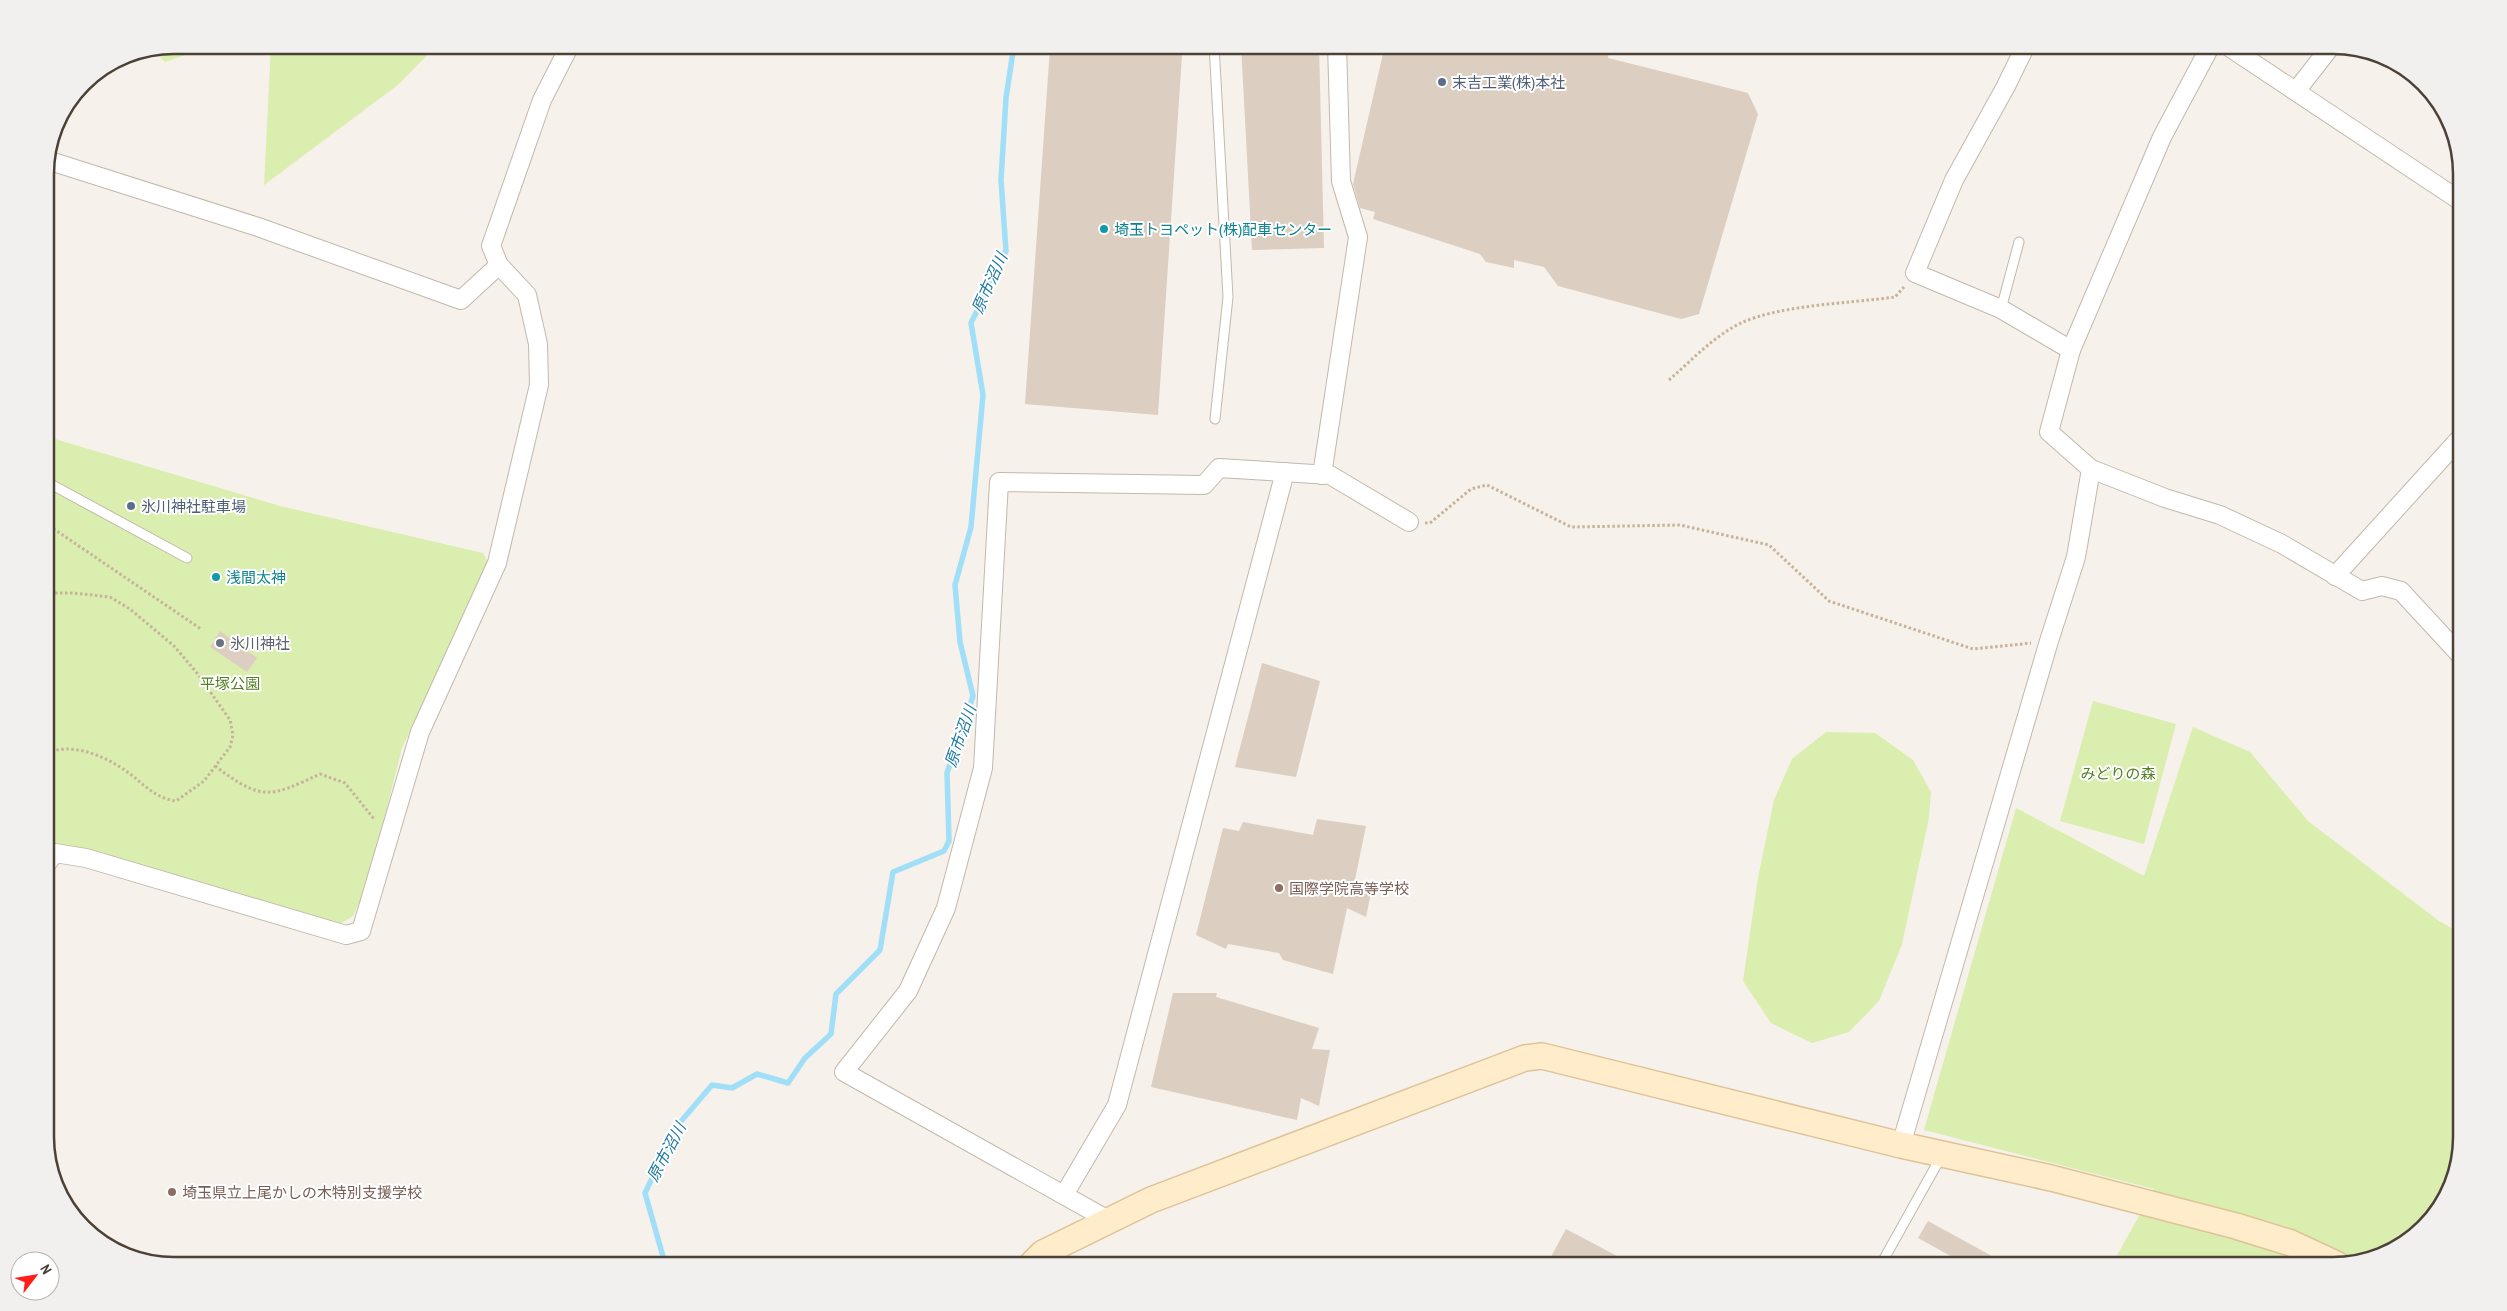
<svg xmlns="http://www.w3.org/2000/svg" width="2507" height="1311" font-family="'Archivo Narrow','Noto Sans JP',sans-serif">
<rect width="100%" height="100%" fill="#f6f1ea"/>
<g fill="#daeeaf">
<path d="M174,45H215L165,62L152,49Z"/>
<path d="M271,45H437L399,84L264,185Z"/>
<path d="M45,436L280,506L483,553L489,564L402,748L367,887L353,916L340,924L238,893L45,842Z"/>
<path d="M2093,701L2176,724L2144,844L2060,821Z"/>
<path d="M2193,727L2250,752L2308,821L2439,921L2462,934V1137L2449,1194L2404,1244L2333,1266H2111L2154,1189L1924,1130L2016,808L2144,876Z"/>
<path d="M1826,732L1875,733L1913,760L1931,792L1929,818L1902,944L1879,1001L1849,1032L1812,1043L1771,1023L1743,981L1758,878L1774,800L1792,759Z"/>
</g>
<g fill="none" stroke-linecap="round" stroke-linejoin="round">
<path stroke="#a1dff8" stroke-width="5.5" d="M662,1266L664,1260L645,1193L677,1126L712,1085L732,1088L757,1074L788,1083L805,1058L831,1034L836,994L880,950L893,872L944,851L949,841L947,773L973,696L960,642L955,585L971,527L983,395L971,323L1006,251L1001,180L1006,98L1014,45"/>
</g>
<g fill="#dccec1">
<path d="M1241,45H1319L1324,248L1252,250Z"/>
<path d="M1385,45H1517L1540,52L1542,45H1610L1608,58L1748,93L1758,114L1699,314L1681,319L1558,286L1544,267L1514,260V268L1486,262L1480,254L1373,219L1375,212L1360,208L1353,184Z"/>
<path d="M1050,48L1182,55L1158,415L1025,404Z"/>
<path d="M220,631L257,658L247,672L210,647Z"/>
<path d="M1262,663L1320,681L1296,777L1235,767Z"/>
<path d="M1317,819L1366,826L1353,889L1371,892L1366,917L1347,908L1333,974L1283,960L1279,953L1228,944L1226,949L1196,935L1223,828L1239,831L1243,822L1313,835Z"/>
<path d="M1173,993H1217L1216,997L1319,1028L1312,1049L1330,1050L1319,1106L1301,1098L1297,1120L1151,1087Z"/>
<path d="M1928,1221L2010,1266H1969L1918,1238Z"/>
<path d="M1566,1229L1636,1266H1546Z"/>
</g>
<g fill="none" stroke-linecap="round" stroke-linejoin="round">
<g stroke="#c3b8ab" stroke-width="11">
<g id="lane">
<path d="M1214,45L1228,297L1215,419"/>
<path d="M2001,309L2019,242"/>
<path d="M45,481L187,558"/>
<path d="M1880,1266L1942,1155"/>
</g>
</g>
<g stroke="#c3b8ab" stroke-width="20">
<g id="street">
<path d="M2026,45L2006,86L1954,180L1915,273L2001,309L2071,350"/>
<path d="M2211,45L2162,137L2071,350L2049,432L2091,469L2165,498L2220,515L2282,544L2362,591L2382,586L2401,591L2462,657"/>
<path d="M2226,45L2462,202"/>
<path d="M2296,91L2332,45"/>
<path d="M47,160L258,227L461,300L499,265"/>
<path d="M1322,475L1358,237L1341,181L1337,45"/>
<path d="M2335,576L2462,436"/>
<path d="M45,866L55,853L86,858L346,935L361,931L420,732L497,563L539,385L538,344L527,295L499,265L491,246L542,100L570,45"/>
<path d="M1901,1145L2049,641L2076,557L2091,469"/>
<path d="M1064,1195L1117,1105L1285,472"/>
<path d="M1110,1221L844,1072L908,991L946,908L983,768L999,482L1204,485L1219,468L1330,475L1409,522"/>
</g>
</g>
<g stroke="#dec397" stroke-width="28">
<path id="secondary" d="M1030,1266L1043,1253L1151,1200L1525,1058L1542,1056L1901,1145L2051,1178L2236,1226L2291,1243L2338,1265"/>
</g>
<g stroke="#c7b29b" stroke-width="3" stroke-dasharray="2.5 2.5" stroke-linecap="butt">
<path d="M1669,380C1692,360 1714,336 1741,323C1780,305 1851,303 1895,297L1904,287"/>
<path d="M45,523L201,629"/>
<path d="M1425,523H1430L1471,489L1487,485L1571,527L1680,525L1769,545L1829,601L1973,649L2031,643"/>
<path d="M45,593H73L110,597L130,609L174,646L197,673L230,720L233,735L230,747L204,781L176,801C152,798 140,779 120,767C100,754 68,742 45,754"/>
<path d="M215,766C262,801 269,798 320,774L345,783L374,819"/>
</g>
<use href="#lane" stroke="#fff" stroke-width="9"/>
<use href="#street" stroke="#fff" stroke-width="18"/>
<use href="#secondary" stroke="#ffeccb" stroke-width="25"/>
</g>
<g fill="#5c6f8a" stroke="#fff" stroke-width="2">
<circle cx="1442" cy="82" r="5"/>
<circle cx="131" cy="506" r="5"/>
</g>
<g fill="#0f9aa8" stroke="#fff" stroke-width="2">
<circle cx="1104" cy="229" r="5"/>
<circle cx="216" cy="577" r="5"/>
</g>
<circle fill="#6b7280" stroke="#fff" stroke-width="2" cx="220" cy="643" r="5"/>
<g fill="#8d6e63" stroke="#fff" stroke-width="2">
<circle cx="1279" cy="888" r="5"/>
<circle cx="172" cy="1192" r="5"/>
</g>
<g text-anchor="middle" dominant-baseline="central" stroke-width="4" stroke-linejoin="round" paint-order="stroke">
<g font-size="15" fill="#4e5e75" stroke="#fff" text-anchor="start">
<text x="1452" y="82">末吉工業(株)本社</text>
<text x="141" y="506">氷川神社駐車場</text>
</g>
<g font-size="15" fill="#0d838f" stroke="#fff" text-anchor="start">
<text x="1114" y="229">埼玉トヨペット(株)配車センター</text>
<text x="226" y="577">浅間太神</text>
</g>
<g font-size="15" fill="#5b616d" stroke="#fff" text-anchor="start">
<text x="230" y="643">氷川神社</text>
</g>
<g font-size="15" fill="#517f21" stroke="#fff">
<text x="230" y="683">平塚公園</text>
<text x="2118" y="773">みどりの森</text>
</g>
<g font-size="15" fill="#785e54" stroke="#fff" text-anchor="start">
<text x="1289" y="888">国際学院高等学校</text>
<text x="182" y="1192">埼玉県立上尾かしの木特別支援学校</text>
</g>
<g font-size="16" font-style="italic" fill="#1f7aa1" stroke="#fff">
<text transform="translate(989 283) rotate(-66)">原市沼川</text>
<text transform="translate(960 736) rotate(-71)">原市沼川</text>
<text transform="translate(666 1152) rotate(-62)">原市沼川</text>
</g>
</g>
<path d="M0 0H2507V1311H0ZM174 54H2333A120 120 0 0 1 2453 174V1137A120 120 0 0 1 2333 1257H174A120 120 0 0 1 54 1137V174A120 120 0 0 1 174 54Z" fill="#f1f0ef" fill-rule="evenodd"/>
<path fill="none" stroke="#4c4137" stroke-width="2.5" d="M174 54H2333A120 120 0 0 1 2453 174V1137A120 120 0 0 1 2333 1257H174A120 120 0 0 1 54 1137V174A120 120 0 0 1 174 54Z"/>
<g transform="translate(35 1276) rotate(59)"><circle r="24" fill="#ffffff" stroke="#b7b3af"/>
<path d="M0-4L9 19L0 12L-9 19Z" fill="#ff1e18"/>
<text y="-8" font-size="14" font-weight="bold" text-anchor="middle" fill="#4c4137">N</text>
</g>
</svg>
